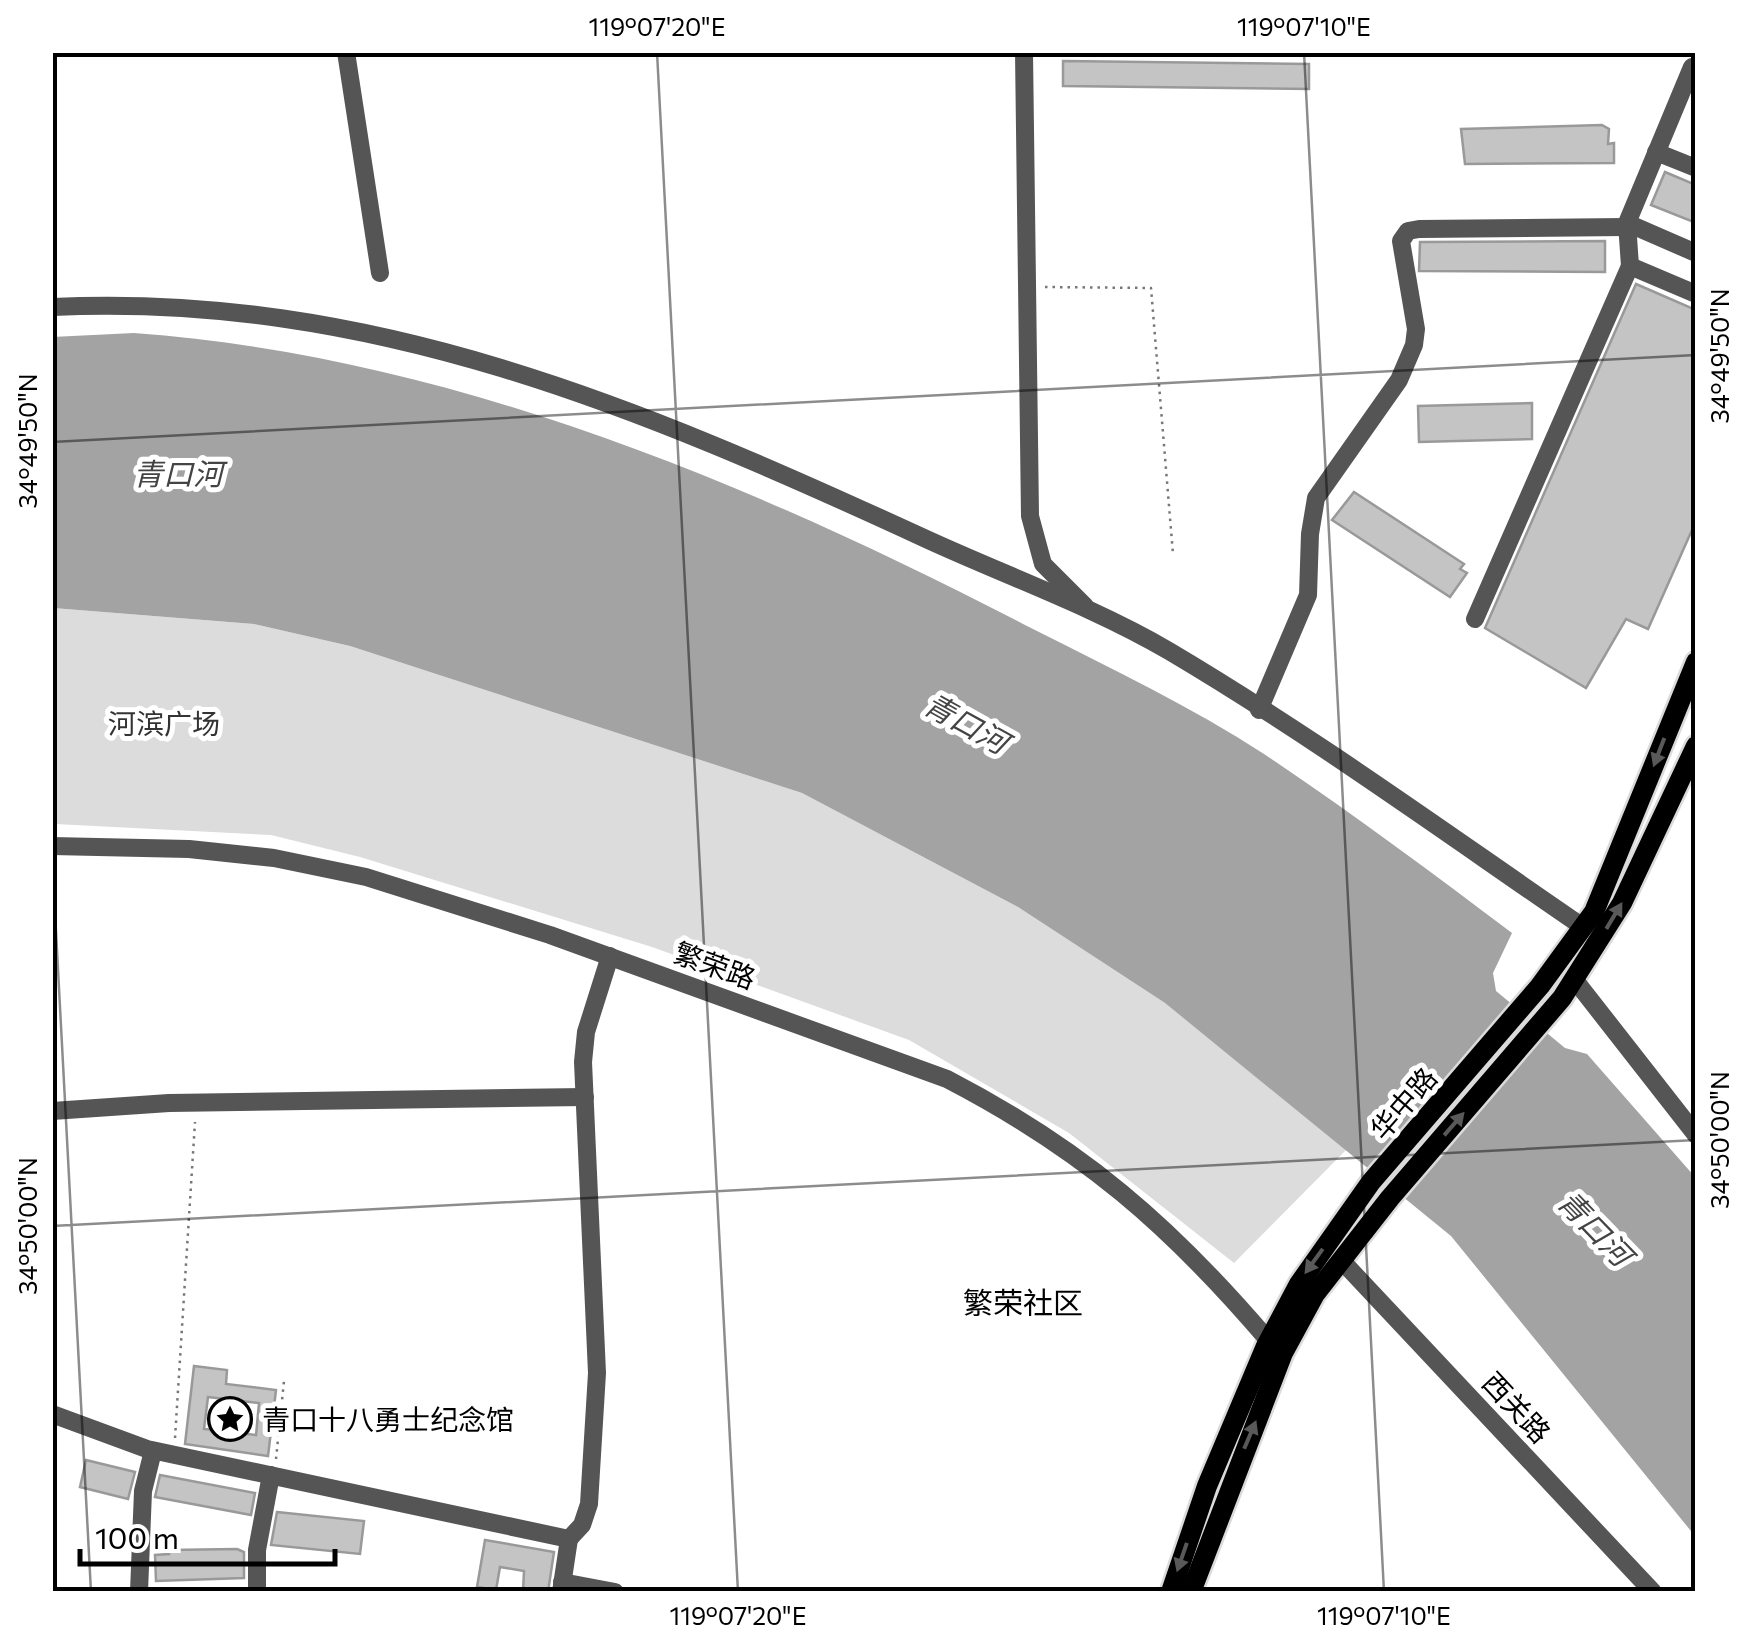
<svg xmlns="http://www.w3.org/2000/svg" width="1748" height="1644" font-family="Commissioner,'Noto Sans SC',sans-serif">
<rect width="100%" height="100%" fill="#fff"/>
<path fill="#dcdcdc" d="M52,608L254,624L350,646L802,793L1018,907L1165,1003L1347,1149L1234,1263L1069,1133L909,1040L652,947L360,857L271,835L55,824Z"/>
<path fill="#a3a3a3" d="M134,333C451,356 756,485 1035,630C1112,669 1192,707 1264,754C1348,810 1431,872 1512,933L1493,973L1496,991L1565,1048L1587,1054L1695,1177V1536L1451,1236L1165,1003L1018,907L802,793L350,646L254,624L53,608L52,337Z"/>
<g fill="#c4c4c4" stroke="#999" stroke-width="2.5" fill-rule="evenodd">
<path d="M1063,61L1309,64V89L1063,86Z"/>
<path d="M1602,125L1609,129L1608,144L1614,143V163L1465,164L1461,129Z"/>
<path d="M1665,172L1696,185V223L1651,205Z"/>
<path d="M1605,241V272L1419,271L1420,242Z"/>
<path d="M1636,284L1696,310V521L1648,629L1626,619L1586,688L1485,628Z"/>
<path d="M1532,403V439L1419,442L1418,406Z"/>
<path d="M1354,492L1464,564L1460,569L1467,573L1450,597L1332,520Z"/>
<path d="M194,1366L227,1370L226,1384L276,1390L268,1456L185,1444ZM208,1397L259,1403L256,1435L204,1429Z"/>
<path d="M86,1460L135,1472L128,1499L80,1487Z"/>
<path d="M160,1475L255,1493L251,1515L155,1497Z"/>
<path d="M277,1512L364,1521L360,1554L271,1545Z"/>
<path d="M485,1540L554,1552L548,1592H523L524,1571L500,1567L496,1590L477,1587Z"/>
<path d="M237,1549L244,1552V1578L156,1581L155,1555L169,1554V1550Z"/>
</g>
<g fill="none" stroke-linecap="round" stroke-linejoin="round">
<g stroke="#dbdbdb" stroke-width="25">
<g id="major">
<path d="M1171,1592L1207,1486L1266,1346L1299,1284L1371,1182L1540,986L1594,912L1696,662"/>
<path d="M1191,1592L1283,1353L1315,1294L1390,1198L1562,998L1622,903L1696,746"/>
</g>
</g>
<g stroke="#777" stroke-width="2.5" stroke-dasharray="2.5 5" stroke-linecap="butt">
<path d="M1045,287L1151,288L1173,554"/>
<path d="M175,1438L195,1122"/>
<path d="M276,1459L284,1381"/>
</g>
<g stroke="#555" stroke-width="18">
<path d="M346,52L380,273"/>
<path d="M1024,52L1030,516L1043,564L1085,606"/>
<path d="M1656,152L1696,168"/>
<path d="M1627,223L1696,253"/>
<path d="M1630,266L1627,223L1692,67L1696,68"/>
<path d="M52,307C370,292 642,408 924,538C1004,575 1092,606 1169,651C1311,735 1447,834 1583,927"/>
<path d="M1475,619L1630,266L1696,294"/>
<path d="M1259,710L1308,595L1310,534L1316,498L1399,380L1414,345L1416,329L1401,241L1408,231L1419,229L1626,227"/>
<path d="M52,846L189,849L274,858L366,877L550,935L947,1079C1082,1149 1170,1225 1268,1340"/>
<path d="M1574,979L1696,1135"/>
<path d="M52,1111L169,1103L585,1097"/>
<path d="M1341,1260L1653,1592"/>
<path d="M52,1414L147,1449L569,1539"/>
<path d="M569,1539L582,1525L589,1504L597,1373L583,1062L586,1032L610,956"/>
<path d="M562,1582L615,1592"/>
<path d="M139,1592L143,1491L153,1451"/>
<path d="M257,1592V1550L271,1475"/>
<path d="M561,1592L569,1539"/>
</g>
<use href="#major" stroke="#000" stroke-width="20"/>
</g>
<defs><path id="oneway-solid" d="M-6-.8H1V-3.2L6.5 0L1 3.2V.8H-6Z" transform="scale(2.5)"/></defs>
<g fill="#595959">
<use href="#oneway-solid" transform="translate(1659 752) rotate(111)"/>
<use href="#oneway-solid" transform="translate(1614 916) rotate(-59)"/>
<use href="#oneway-solid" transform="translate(1454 1124) rotate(-49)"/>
<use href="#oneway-solid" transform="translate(1314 1261) rotate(126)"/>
<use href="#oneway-solid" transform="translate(1250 1435) rotate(-67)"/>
<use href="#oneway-solid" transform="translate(1182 1557) rotate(109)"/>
</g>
<path fill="none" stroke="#000" stroke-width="2.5" stroke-opacity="0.45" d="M657,52L738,1592M1304,52L1384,1592M52,442L1696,355M52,856L91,1592M52,1226L1696,1140"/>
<defs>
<g id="sight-ring" transform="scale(2.25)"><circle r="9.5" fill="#fff" stroke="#000" stroke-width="1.5"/><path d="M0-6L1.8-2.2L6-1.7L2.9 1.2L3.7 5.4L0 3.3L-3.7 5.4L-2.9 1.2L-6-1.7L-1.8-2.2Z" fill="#000"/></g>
</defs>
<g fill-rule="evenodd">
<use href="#sight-ring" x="230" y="1419"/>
</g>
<g text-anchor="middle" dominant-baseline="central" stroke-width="10" stroke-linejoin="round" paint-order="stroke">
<g font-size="28" fill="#333" stroke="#fff">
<text x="164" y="723">河滨广场</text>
</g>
<g font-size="28" fill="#000" stroke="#fff">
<text transform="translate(715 965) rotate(20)">繁荣路</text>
<text transform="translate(1403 1103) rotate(-49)">华中路</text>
<text transform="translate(1517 1407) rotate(47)">西关路</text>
</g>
<g font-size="28" fill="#000" stroke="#fff" text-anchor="start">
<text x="262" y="1419">青口十八勇士纪念馆</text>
</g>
<g font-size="30" font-style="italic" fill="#444" stroke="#fff">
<text x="178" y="472">青口河</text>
<text transform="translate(967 722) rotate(29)">青口河</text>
<text transform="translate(1596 1227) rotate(46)">青口河</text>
</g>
<g font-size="30" fill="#000" stroke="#fff">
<text x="1023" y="1301">繁荣社区</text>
</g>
</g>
<rect width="1748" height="1644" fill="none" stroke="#ffffff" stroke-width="110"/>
<path d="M80 1549v15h255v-15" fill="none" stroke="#000000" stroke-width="5"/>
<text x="95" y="1549" font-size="30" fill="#000000" stroke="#ffffff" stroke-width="8" paint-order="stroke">100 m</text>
<rect x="55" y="55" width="1638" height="1534" fill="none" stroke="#000" stroke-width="4"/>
<g font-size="25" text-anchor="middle" fill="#000">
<text x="657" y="36">119°07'20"E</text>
<text x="1304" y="36">119°07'10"E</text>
<text transform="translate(1720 356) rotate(-90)" y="9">34°49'50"N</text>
<text transform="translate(28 441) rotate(-90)" y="9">34°49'50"N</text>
<text transform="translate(1720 1140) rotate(-90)" y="9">34°50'00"N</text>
<text transform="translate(28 1226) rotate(-90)" y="9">34°50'00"N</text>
<text x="738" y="1625">119°07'20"E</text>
<text x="1384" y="1625">119°07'10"E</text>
</g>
</svg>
